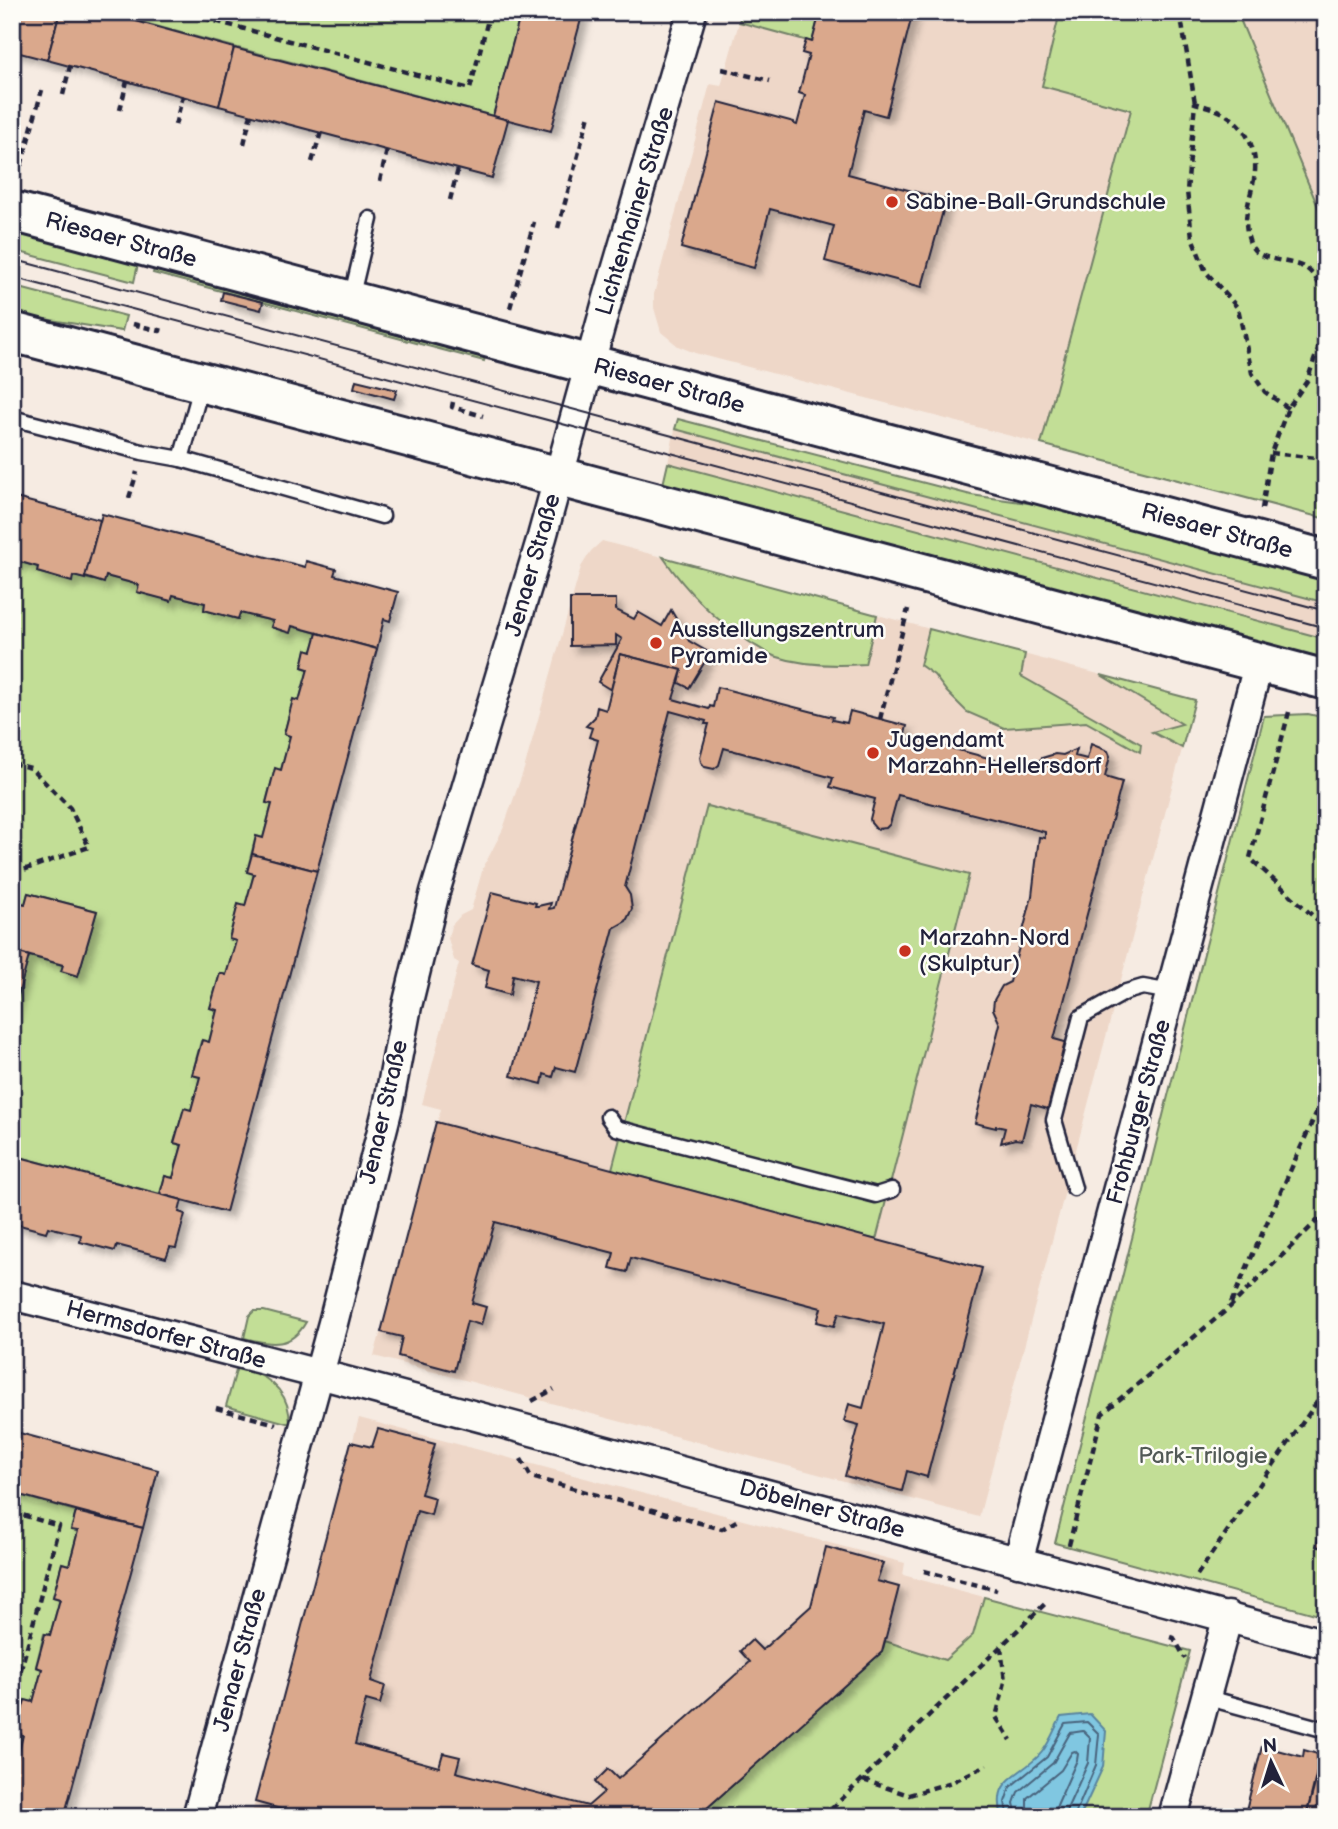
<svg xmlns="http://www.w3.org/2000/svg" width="1338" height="1829" font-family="'Balsamiq Sans',sans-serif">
<defs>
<filter id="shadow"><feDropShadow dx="6" dy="6" stdDeviation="3.5" flood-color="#0004"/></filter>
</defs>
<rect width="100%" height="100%" fill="#f6ebe2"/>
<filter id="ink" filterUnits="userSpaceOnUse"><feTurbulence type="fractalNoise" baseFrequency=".0143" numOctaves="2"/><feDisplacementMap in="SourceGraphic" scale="14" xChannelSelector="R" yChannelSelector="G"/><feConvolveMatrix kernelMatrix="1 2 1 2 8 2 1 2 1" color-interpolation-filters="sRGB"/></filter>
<g filter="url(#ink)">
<g fill="#eed7c8">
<path d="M742,12H1060L1042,86L1131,110L1041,444L695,353L678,346L661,332L654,308V294L710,84L721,86Z"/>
<path d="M1237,12H1326V226Z"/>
<path d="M675,429L1326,603V639L668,463Z"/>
<path d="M602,541L1195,700L979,1517L374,1356L441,1109L422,1104L459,963L454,960L448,938L451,926L461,915L471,910L483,868L503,829L524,769L581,567L591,551Z"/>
<path d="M359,1418L905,1563L903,1575L984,1597L973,1635L770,1817H251Z"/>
</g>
<g fill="#c2de96" stroke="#728068" stroke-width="2">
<path d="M103,12H521L493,116Z"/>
<path d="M742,12H820L812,42L739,22Z"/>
<path d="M1060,12H1237L1326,226V519L1041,444L1131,110L1042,86Z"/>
<path d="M12,226L139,260L134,282L12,250Z"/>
<path d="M155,264L486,352L484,361L153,273Z"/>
<path d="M12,286L126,316L122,331L12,314Z"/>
<path d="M678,419L971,495L1091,512L1326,574V603L675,429Z"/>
<path d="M668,463L1326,639V665L662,489Z"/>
<path d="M663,557L877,615L865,664C837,666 801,665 774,656C766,653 758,647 751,643C714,620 687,592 663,557Z"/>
<path d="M17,561L38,567L37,572L71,581L73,576L104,582L106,576L139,585L138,592L173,595L205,603L204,610L238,619L240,613L273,621L271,627L289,632L292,626L317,633L312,651L306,650L302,667L308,669L299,701L293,700L284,734L290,736L281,770L275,769L266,802L272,804L263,838L256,836L247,871L254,874L245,906L238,905L229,938L236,941L226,975L220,974L210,1008L217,1010L209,1042L201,1041L192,1075L200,1077L191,1110L184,1109L174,1143L182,1145L173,1178L165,1176L160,1194L12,1155V1017L29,956L63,965L62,971L78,975L97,911L28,893L25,904L18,902L12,924V566H15Z"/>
<path d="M929,629L1025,654L1021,676L1141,744L1140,752L1086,722L1004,728L967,712L947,692L934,675L920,665Z"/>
<path d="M1101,675L1195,700L1182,748L1152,732L1182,724Z"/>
<path d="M1308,714L1326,718V1617L1055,1543L1264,716Z"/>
<path d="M707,806L969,875L876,1240L612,1169Z"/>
<path d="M254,1311H264L306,1322C290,1350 270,1344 244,1338L249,1316Z"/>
<path d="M237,1367C267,1374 290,1390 290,1424L226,1406Z"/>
<path d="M12,1493L83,1513L76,1512L71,1529L78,1531L69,1565L62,1563L53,1597L60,1599L50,1635L44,1634L36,1666L42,1669L33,1702L25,1700L16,1733L23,1735L15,1768H12Z"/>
<path d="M984,1597L1190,1651L1146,1817H697L882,1652L885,1641L945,1660L973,1635Z"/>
</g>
<path fill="#80c7e1" stroke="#5a859f" stroke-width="2" d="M1090,1714L1106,1731L1103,1767L1080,1817H1002C991,1776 1022,1777 1042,1752C1050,1742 1055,1728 1061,1717Z"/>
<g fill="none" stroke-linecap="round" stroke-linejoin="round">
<g stroke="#48647d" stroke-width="2">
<path d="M1008,1817L1005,1802L1010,1787L1047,1757L1065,1724L1087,1722L1099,1734L1096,1765L1074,1817"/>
<path d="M1017,1817L1014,1803L1018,1792L1053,1763L1070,1733L1083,1731L1090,1738L1088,1763L1067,1809L1066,1817"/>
<path d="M1027,1817V1798L1061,1770L1072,1752L1075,1751L1078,1754L1077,1760L1057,1805L1055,1817"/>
</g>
</g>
<g fill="#daa88c" stroke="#22223b" stroke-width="2" filter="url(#shadow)">
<path d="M12,12H60L47,60L12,51Z"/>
<path d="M60,12H103L234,48L219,106L47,60Z"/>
<path d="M521,12H583L551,131L493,116Z"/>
<path d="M820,12H913L886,116L864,110L848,174L946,200L922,287L825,261L834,226L770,209L754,268L681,248L719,102L794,122V124L797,125L805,95L799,93L809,55L802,53L806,40L812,42Z"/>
<path d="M234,48L508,120L492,178L219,106Z"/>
<path d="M223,292L263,302L261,310L221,300Z"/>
<path d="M356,380L397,390L394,399L354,388Z"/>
<path d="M12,497L100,520L85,579L73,576L72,582L37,572L38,567L17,561L15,566H12Z"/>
<path d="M102,514L305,567L306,561L336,569L334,575L398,592L390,621L384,619L377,649L292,626L290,633L271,627L273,621L240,613L238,619L204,610L205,603L173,595L171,601L137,592L139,585L106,576L104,583L85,577Z"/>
<path d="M570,599H616V610L634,619L638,612L662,626L671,610L689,641L710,653L689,688L679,683L682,670L620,654L611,690L598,682L622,639L616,635V645L570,646Z"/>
<path d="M317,633L377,649L317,871L252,854L256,836L263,838L272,804L266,803L275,768L281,770L290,736L284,734L293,699L299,701L308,669L302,667L306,649L312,651Z"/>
<path d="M620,654L682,670L673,699L709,709L710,706L713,707L717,687L833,717L832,720L847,723L850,711L907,726L904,738L919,742L920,740L1030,769L1042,758L1055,754L1063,755L1077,749L1075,756L1087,759L1091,744L1108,751L1110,756L1105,777L1122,782L1054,1039L1065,1042L1048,1109L1031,1104L1022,1140L1015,1139L1001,1143L1005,1128L996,1126V1128L975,1123L1000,1024L993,1009L994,1000L1002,986L1010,982L1032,896L1039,837L1045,838V832L898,795L890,824L886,828L876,829L871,823L870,819L875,799L830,787L833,778L724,748L719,765L714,769L705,767L701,762L700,757L709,724H705L706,721L670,711L625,887L630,895L632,909L626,921L614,928L575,1072L556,1067L553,1077L544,1074L542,1084L511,1076L536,981L513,975L510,995L485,988L489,970L472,965L492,892L536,903L535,906H538L551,903L549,909L554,908L598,740L589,737L592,728L586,726L595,717L597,707L606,710Z"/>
<path d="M252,854L317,871L226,1212L160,1194L165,1176L173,1178L176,1166L182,1145L174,1143L184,1108L191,1110L200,1077L192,1075L202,1040L209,1042L217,1010L210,1008L220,973L226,975L236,941L229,939L238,904L245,906L254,874L247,872Z"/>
<path d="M28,893L97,911L78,976L61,971L63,965L12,951L16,938L12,937V924L18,902L25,904Z"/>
<path d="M12,951L29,956L12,1017Z"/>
<path d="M436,1122L982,1268L927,1477L907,1471L902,1491L845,1476L859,1425L844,1421L849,1404L863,1408L884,1324L839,1313L834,1326L817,1322L821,1308L631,1258L627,1272L610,1268L614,1253L495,1222L472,1303L486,1307L481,1325L467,1321L454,1371L398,1356L402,1337L381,1332Z"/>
<path d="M12,1155L182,1200L179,1212L185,1214L176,1248L170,1247L166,1258L117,1245L115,1251L80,1242L81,1235L48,1227L46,1232L12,1223Z"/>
<path d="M378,1429L435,1444L421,1494L435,1498L431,1515L417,1511L371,1681L385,1686L380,1704L366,1700L355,1744L439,1767L443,1753L460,1757L456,1772L588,1806L604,1792L595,1782L608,1769L618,1779L750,1662L740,1651L752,1640L762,1650L811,1606L826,1547L883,1563L877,1581L899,1587L882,1652L697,1817H310L255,1802L351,1442L372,1447Z"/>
<path d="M12,1431L158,1470L143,1528L12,1493Z"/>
<path d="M76,1512L143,1528L64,1817H12V1768H15L23,1735L16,1733L25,1700L33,1702L42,1669L36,1667L45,1634L50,1635L60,1599L53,1597L62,1563L69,1565L78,1531L71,1530Z"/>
<path d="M1323,1520L1326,1521V1549L1316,1546Z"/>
<path d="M1262,1746L1303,1757L1304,1750L1321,1755L1306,1817H1236L1238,1812L1245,1814Z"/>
<path d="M1321,1762L1326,1763V1817H1306Z"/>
</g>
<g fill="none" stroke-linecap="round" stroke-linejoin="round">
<g stroke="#22223b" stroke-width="19">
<g id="lane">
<path d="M351,299L370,219"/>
<path d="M12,418L142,452L181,459L382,516"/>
<path d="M181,459L202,384"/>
<path d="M608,1117L616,1128L876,1195L892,1190"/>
<path d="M1074,1188L1054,1120L1081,1017L1126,992L1143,987L1171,992"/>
<path d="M1205,1697L1326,1730"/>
</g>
</g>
<g stroke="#22223b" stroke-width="33">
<g id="street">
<path d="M12,1295L319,1374L1326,1644"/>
<path d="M1018,1562L1259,662"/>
<path d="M197,1817L333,1323L388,1107L407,1006L435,892L542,537L608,298L692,12"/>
<path d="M1173,1817L1228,1616"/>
</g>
</g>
<g stroke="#22223b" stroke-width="44">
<g id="secondary">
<path d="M12,211L1326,560"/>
<path d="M12,332L1326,680"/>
</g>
</g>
<g stroke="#22223b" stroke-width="4.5" stroke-dasharray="7 5" stroke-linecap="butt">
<path d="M181,12L470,89L490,12"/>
<path d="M1180,12L1195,103"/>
<path d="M722,69L770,81"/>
<path d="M63,95L70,66"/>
<path d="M120,110L127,81"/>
<path d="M175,125L183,96"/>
<path d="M244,144L251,114"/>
<path d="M312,162L321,132"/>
<path d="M18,177L42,90"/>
<path d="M380,181L387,150"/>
<path d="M450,200L458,169"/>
<path d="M558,228L589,115"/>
<path d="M510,308L534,222"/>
<path d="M133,324L160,331L161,326"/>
<path d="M453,402L452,407L483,416"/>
<path d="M1288,408L1265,392L1252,373L1238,308L1206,272L1192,237L1187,191L1195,103C1205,106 1217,109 1225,114C1250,129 1260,157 1253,184C1248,204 1242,223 1250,243C1257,263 1290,258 1307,269C1317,276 1322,290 1326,301"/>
<path d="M1271,453L1326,459"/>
<path d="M129,498L137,472"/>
<path d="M1262,509L1271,453L1288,408L1307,381L1324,332L1326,311"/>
<path d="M1289,712L1250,858L1326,928"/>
<path d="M880,719L908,609"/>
<path d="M12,763L31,768L70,808L89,847L12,874"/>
<path d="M1231,1303L1326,1091"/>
<path d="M532,1401L554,1389"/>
<path d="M216,1408L276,1424"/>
<path d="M521,1459L531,1477L722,1529L740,1519"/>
<path d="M12,1512L59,1526L12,1703"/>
<path d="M1069,1545L1102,1414L1230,1307L1326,1212"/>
<path d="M924,1571L997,1590"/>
<path d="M1197,1575L1326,1389"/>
<path d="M1171,1637L1174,1638L1185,1658"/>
<path d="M1001,1647L1005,1682L996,1717L1011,1740"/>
<path d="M863,1780L909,1795L952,1782L987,1765"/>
<path d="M823,1817L1048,1601"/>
</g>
<use href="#lane" stroke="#fdfcf7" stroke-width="14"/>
<use href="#street" stroke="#fdfcf7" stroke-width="28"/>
<use href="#secondary" stroke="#fdfcf7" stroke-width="38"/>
<g stroke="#22223b" stroke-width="2">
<path d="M12,259L1326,611"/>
<path d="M12,277L1326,628"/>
</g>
</g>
</g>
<g fill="#c8321e" stroke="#fdfcf7" stroke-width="2.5">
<circle cx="892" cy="202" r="7"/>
<circle cx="656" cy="643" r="7"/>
<circle cx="873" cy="753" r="7"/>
<circle cx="905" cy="951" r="7"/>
</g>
<g text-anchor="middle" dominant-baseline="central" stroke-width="5" stroke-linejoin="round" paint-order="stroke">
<g font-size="23" fill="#22223b" stroke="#fdfcf7" text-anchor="start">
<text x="906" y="202">Sabine-Ball-Grundschule</text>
<text x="670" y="630">Ausstellungszentrum<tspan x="670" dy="26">Pyramide</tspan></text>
<text x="887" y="740">Jugendamt<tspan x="887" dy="26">Marzahn-Hellersdorf</tspan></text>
<text x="919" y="938">Marzahn-Nord<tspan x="919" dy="26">(Skulptur)</tspan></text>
</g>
<g font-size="23" fill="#22223b" stroke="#fdfcf7">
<text transform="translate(635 211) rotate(-73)">Lichtenhainer Straße</text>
<text transform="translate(121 240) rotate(15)">Riesaer Straße</text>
<text transform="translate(669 386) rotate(15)">Riesaer Straße</text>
<text transform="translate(1217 531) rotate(15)">Riesaer Straße</text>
<text transform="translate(533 565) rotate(-74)">Jenaer Straße</text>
<text transform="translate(384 1112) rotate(-77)">Jenaer Straße</text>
<text transform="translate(1139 1112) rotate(-75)">Frohburger Straße</text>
<text transform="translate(166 1335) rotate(15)">Hermsdorfer Straße</text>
<text transform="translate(822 1509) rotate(15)">Döbelner Straße</text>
<text transform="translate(240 1660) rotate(-75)">Jenaer Straße</text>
</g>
<g font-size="23" fill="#525a56" stroke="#fdfcf7">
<text x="1203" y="1456">Park-Trilogie</text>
</g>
</g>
<rect width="1338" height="1829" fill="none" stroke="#fdfcf7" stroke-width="42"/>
<rect x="21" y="21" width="1296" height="1787" fill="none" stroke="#22223b" stroke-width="2.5" filter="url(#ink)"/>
<g transform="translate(1271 1762) rotate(356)" stroke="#fdfcf7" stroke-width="5" paint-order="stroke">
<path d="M0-5L12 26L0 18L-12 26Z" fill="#22223b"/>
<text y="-10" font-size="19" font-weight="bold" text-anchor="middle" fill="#22223b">N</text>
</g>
</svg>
